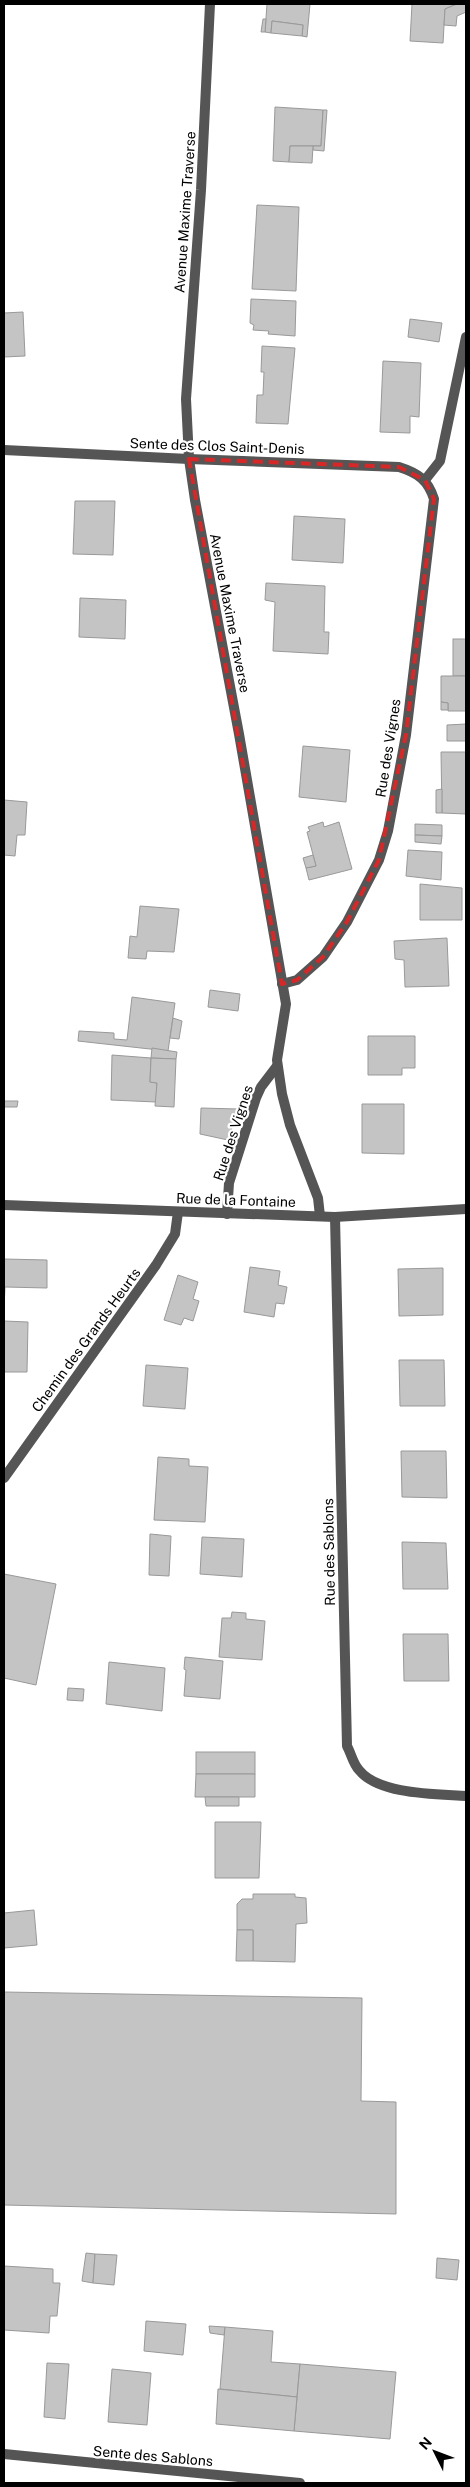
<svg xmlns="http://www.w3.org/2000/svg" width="470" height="2487" font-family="'Public Sans',sans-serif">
<rect width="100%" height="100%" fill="#fff"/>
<g fill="#c4c4c4" stroke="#999">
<path d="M267,4H310L307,37L302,36L303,25L272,21L271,33L265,32Z"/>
<path d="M412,4H457L445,9L443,43L410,41Z"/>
<path d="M457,4H466V12L457,16L456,26L444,25L445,9Z"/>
<path d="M263,19H266L265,32H261Z"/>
<path d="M272,21L303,25L302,36L271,33Z"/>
<path d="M275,107L323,110L321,146H290L289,162L273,161Z"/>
<path d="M323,110H327L324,151L313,150V146H321Z"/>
<path d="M290,146H313L312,163L289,162Z"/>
<path d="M257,205L299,207L296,291L252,289Z"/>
<path d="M251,299L296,301L295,336L268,334L269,331L253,330L254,325L250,323Z"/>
<path d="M23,312L25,356L4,357V313Z"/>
<path d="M410,319L442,323L439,342L408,337Z"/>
<path d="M262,346L295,348L288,424L256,423L257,395H263L264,372H261Z"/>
<path d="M383,361L421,363L419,417L410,416V433L380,432Z"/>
<path d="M75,501H115L113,555L73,554Z"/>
<path d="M294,516L345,519L343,563L292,560Z"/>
<path d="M266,583L325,586L324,632H329L328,654L273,651L275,602L265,600Z"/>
<path d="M80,598L126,600L125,639L79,637Z"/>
<rect x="453" y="639" width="13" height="37"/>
<path d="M441,676H466V711H448V703L441,702Z"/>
<path d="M441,702L448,703V710H441Z"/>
<path d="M466,724V741H447V725Z"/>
<path d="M303,746L350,750L346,802L299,797Z"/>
<path d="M441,752H466V814L442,813Z"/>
<path d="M442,789V813H436V790Z"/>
<path d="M4,800L27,802L25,835H17L15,856L4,855Z"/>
<path d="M323,822L324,827L339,822L352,869L309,880L306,868L316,866L307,832L310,831L308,827Z"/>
<path d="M415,824L442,825V836L415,835Z"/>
<path d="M415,835L442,836L441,844L415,842Z"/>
<path d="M408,850L442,852L441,880L406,876Z"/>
<path d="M313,855L316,866L306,868L303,858Z"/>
<path d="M420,884L462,888V920H420Z"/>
<path d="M140,906L179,909L174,952L147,951L146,959L128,958L130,936L137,937Z"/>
<path d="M447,938L449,986L405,987L404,960L395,959L394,941Z"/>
<path d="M210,990L240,994L238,1011L208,1007Z"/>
<path d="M132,997L175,1003L168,1051L78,1041L79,1031L114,1033V1039L127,1040Z"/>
<path d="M173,1018L182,1021L179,1039L170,1038Z"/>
<path d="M368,1036H415V1068H402V1075H368Z"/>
<path d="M152,1048L177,1052L176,1059L151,1058Z"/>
<path d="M112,1055L151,1058L150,1082L157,1083L156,1102L111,1100Z"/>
<path d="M151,1058L176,1059L174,1107L155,1106L157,1083L150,1082Z"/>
<path d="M4,1101H18L17,1107H4Z"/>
<path d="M362,1104H404V1154L362,1153Z"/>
<path d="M201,1108L238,1109L228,1140L200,1134Z"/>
<path d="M4,1259L47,1260V1288L5,1287L4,1308Z"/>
<path d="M250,1267L280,1271L278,1285L287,1287L284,1304L276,1303L274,1317L244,1312Z"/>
<path d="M443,1268V1315L399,1316L398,1269Z"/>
<path d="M178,1275L198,1282L193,1299L199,1301L193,1321L184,1318L181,1325L164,1320Z"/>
<path d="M4,1321L28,1322L27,1372H4Z"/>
<path d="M399,1360H444L445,1406H400Z"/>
<path d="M146,1365L188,1368L185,1409L143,1406Z"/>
<path d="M401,1451H446L447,1498L402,1497Z"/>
<path d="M158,1457L189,1459V1466L208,1467L205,1522L154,1520Z"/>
<path d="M150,1534L171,1536L169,1576L149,1575Z"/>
<path d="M202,1537L244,1539L242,1577L200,1574Z"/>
<path d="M402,1542L446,1543L448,1589H403Z"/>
<path d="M4,1574L56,1584L36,1685L4,1678Z"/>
<path d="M232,1612L246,1613V1619L265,1621L262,1660L219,1657L222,1618H231Z"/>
<path d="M403,1634H448L449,1681H404Z"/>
<path d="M185,1657L223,1661L220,1699L184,1696L186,1670L184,1669Z"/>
<path d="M109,1662L165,1668L162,1711L106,1704Z"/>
<path d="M68,1688L84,1689L83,1701L67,1700Z"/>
<rect x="196" y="1752" width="59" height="22"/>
<path d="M196,1774H255V1797H195Z"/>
<path d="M205,1797H239V1806H206Z"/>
<path d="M215,1822H261L259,1878H215Z"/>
<path d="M253,1894H295V1897L306,1898L307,1923L296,1924L295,1962L253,1961V1930H237V1904L242,1899H253Z"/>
<path d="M34,1910L37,1945L4,1948V1913Z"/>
<path d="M237,1930H253V1961H236Z"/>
<path d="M4,1992L362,1998L361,2101L396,2102V2214L4,2205Z"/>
<path d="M86,2253L95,2254L93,2283L82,2281Z"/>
<path d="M95,2254L117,2255L114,2285L93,2283Z"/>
<path d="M437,2258L459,2260L457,2280L436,2278Z"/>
<path d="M4,2266L53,2269V2283H60L57,2316H50L49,2333L4,2330Z"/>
<path d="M146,2321L186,2324L183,2355L144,2351Z"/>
<path d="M209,2326L225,2327L224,2335L210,2333Z"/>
<path d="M225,2327L273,2331L271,2362L300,2364L297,2397L220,2389Z"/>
<path d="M47,2363L69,2364L65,2419L44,2417Z"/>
<path d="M300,2364L396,2372L390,2439L294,2431Z"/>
<path d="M112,2369L151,2373L147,2425L108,2422Z"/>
<path d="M218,2389L297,2397L294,2431L216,2424Z"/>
</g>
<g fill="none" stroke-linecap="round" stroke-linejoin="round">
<path stroke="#555" stroke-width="10" d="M4,450L189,459"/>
<g stroke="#555" stroke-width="10">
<path d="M210,4L201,190L186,399L189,459L195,500L239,734L286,1004L277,1060L282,1094L290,1125L318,1198L320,1216"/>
<path d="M189,459L399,467C418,473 428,480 434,499L406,735L388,831L379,860L347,922L323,957L297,980L282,984"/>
<path d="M425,480L440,461L466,337"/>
<path d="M4,1205L335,1217L466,1209"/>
<path d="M227,1214L229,1183L256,1098L261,1087L277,1066"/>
<path d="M335,1217L347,1746C351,1753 353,1764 359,1770C379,1795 437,1794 466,1796"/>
<path d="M4,1478L156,1265L175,1234L178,1212"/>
<path d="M4,2454L300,2483"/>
</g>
</g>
<path fill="none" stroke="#d62828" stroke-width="4" stroke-dasharray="10 6" stroke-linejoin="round" d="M189,459L399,467L425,480L434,499L406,735L379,860L347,922L323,957L297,980L282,984Z"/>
<g text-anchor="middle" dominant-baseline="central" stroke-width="4.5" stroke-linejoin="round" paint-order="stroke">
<g font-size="14" fill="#000" stroke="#fff">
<text transform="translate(185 212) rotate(-86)">Avenue Maxime Traverse</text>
<text transform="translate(217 446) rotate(2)">Sente des Clos Saint-Denis</text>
<text transform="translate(230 613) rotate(79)">Avenue Maxime Traverse</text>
<text transform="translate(388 748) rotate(-81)">Rue des Vignes</text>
<text transform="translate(233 1133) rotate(-72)">Rue des Vignes</text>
<text transform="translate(236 1200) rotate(2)">Rue de la Fontaine</text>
<text transform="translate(86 1340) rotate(-54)">Chemin des Grands Heurts</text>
<text transform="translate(329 1552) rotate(-91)">Rue des Sablons</text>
<text transform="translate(153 2456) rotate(5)">Sente des Sablons</text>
</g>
</g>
<rect width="470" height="2487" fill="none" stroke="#000000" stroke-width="10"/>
<g transform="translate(435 2452) rotate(312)" stroke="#ffffff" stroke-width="4" paint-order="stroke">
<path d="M0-4L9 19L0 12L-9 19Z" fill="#000000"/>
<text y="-8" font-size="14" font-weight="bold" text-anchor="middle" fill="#000000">N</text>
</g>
</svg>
